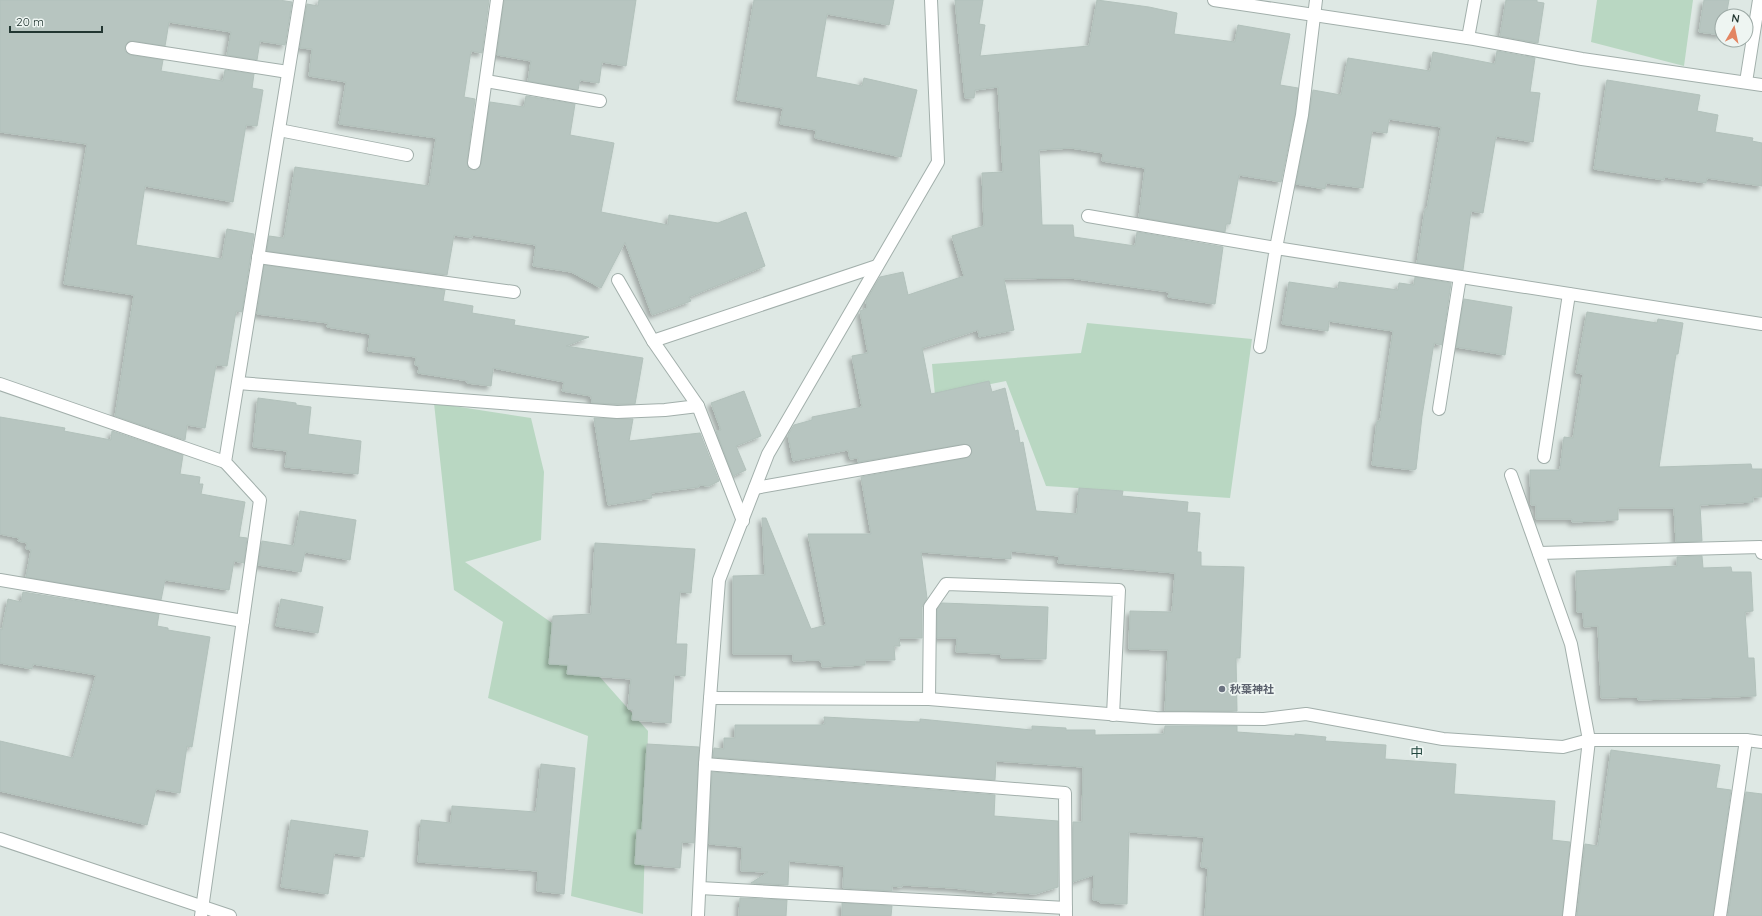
<svg xmlns="http://www.w3.org/2000/svg" width="1762" height="916" font-family="Quicksand,'Noto Sans JP',sans-serif">
<defs>
<filter id="shadow"><feDropShadow dx="-3.5" dy="3.5" stdDeviation="2" flood-color="#0004"/></filter>
</defs>
<rect width="100%" height="100%" fill="#dee8e4"/>
<g fill="#b9d7c2">
<path d="M1597,0H1693L1684,66L1591,42Z"/>
<path d="M1087,323L1252,339L1230,498L1046,486L1006,381L935,395L932,364L1081,353Z"/>
<path d="M434,403L531,418L544,472L541,540L465,562L552,623L648,731L643,914L571,896L588,736L488,698L503,622L454,590Z"/>
</g>
<g fill="#b7c5c0" stroke="#b2c1bb" filter="url(#shadow)">
<path d="M0,0H279L292,2L285,45L260,41L257,60L227,55L231,32L169,22L165,46L133,41H129L125,46V51L130,55L163,60L161,71L223,81L225,70L254,74L252,88L263,90L257,126L246,125L233,202L145,186L136,245L222,259L227,229L254,234L242,312L236,311L227,366L216,365L205,428L187,425L185,440L115,416L134,295L64,284L87,144L0,132Z"/>
<path d="M319,0H489L482,53L471,51L464,97L475,99L467,162L469,169L476,170L481,164L490,102L524,107L526,96L575,104L570,135L614,143L601,212L668,225L669,215L718,223L746,212L765,266L689,297L691,301L652,315L625,242L601,288L571,272L533,266L536,245L472,235V238L454,235L447,275L267,251L269,236L284,238L295,167L429,186L436,138L339,124L346,82L309,76L312,49L300,48L307,4L318,6Z"/>
<path d="M504,0H636L626,66L602,62L599,83L580,80L578,90L528,81L531,61L497,55Z"/>
<path d="M754,0H894L889,25L827,14L816,77L862,86L864,78L917,90L901,157L815,138L816,130L780,124L783,108L737,100Z"/>
<path d="M955,0H983L979,24L985,25L980,56L1089,46L1097,0L1149,7L1177,13L1174,34L1235,42L1238,25L1290,34L1280,85L1298,88L1295,114L1281,182L1239,175L1230,224H1226L1225,232L1139,217L1145,168L1102,161L1103,153L1071,148L1039,150L1042,225H1073L1074,237L1135,246L1137,232L1223,247L1215,304L1168,297L1169,292L1070,278L1004,279L1014,330L979,337L978,330L922,348L931,394L989,381L992,392L1005,388L1015,431L1018,430L1020,443L1023,442L1036,511L1077,514L1079,488L1123,491L1122,496L1188,502L1187,512L1200,513L1197,552H1201V566L1244,567L1240,658H1236L1237,711H1165L1168,650L1129,649L1130,611L1172,612L1175,573L1058,563L1059,556L1011,551V559L921,552L927,598L922,607V638H899L900,646H894L895,660H865V665L822,667V662H820V660L793,661V654H733V576L765,575L762,518H766L811,629L826,625L808,534H871L861,477L966,458L972,453L970,446L964,444L858,462V458L850,459L848,450L793,461L788,435L794,425L812,420V417L862,407L852,356L868,353L860,311L867,308L866,301L880,277L903,272L908,295L964,276L952,236L984,226L982,173L1003,172L998,87L975,90L974,98H965Z"/>
<path d="M1506,0H1537V2L1544,3L1538,43L1500,36Z"/>
<path d="M1704,0H1729L1726,16H1722V35L1699,32Z"/>
<path d="M1497,51L1535,58L1530,92L1540,93L1533,142L1496,136L1483,213L1471,211L1463,270L1417,263L1425,209H1427L1441,127L1389,119L1387,133L1372,131L1363,188L1326,183L1325,189L1296,184L1309,116L1313,90L1341,95L1348,58L1430,71L1433,52L1495,64Z"/>
<path d="M1607,80L1700,95L1697,111L1718,115L1715,132L1753,138L1752,141L1762,143V186L1707,178L1706,183L1664,177V180L1594,169Z"/>
<path d="M264,265L445,290L443,301L473,306L472,313L515,320L514,325L589,337L566,346L643,358L635,404H617L592,403L591,396L562,391L564,382L493,368L491,386L467,383L468,381L418,373L419,366L415,365L416,357L368,351L370,334L327,327L328,323L257,314Z"/>
<path d="M1415,277L1451,283L1442,345L1434,343L1422,416L1416,469L1413,470L1372,465L1377,421H1380L1393,331L1329,321L1328,331L1282,324L1289,282L1338,289L1339,282L1398,290L1399,283L1414,285Z"/>
<path d="M1464,299L1512,307L1505,355L1456,347Z"/>
<path d="M1587,312L1657,323L1658,319L1683,323L1678,354H1676L1659,467L1751,464L1752,469H1762V497H1753V502L1700,505L1702,541L1676,542L1674,508H1618V520L1572,522V519H1536V505H1531L1530,470H1560L1564,437L1573,438L1583,374L1576,373Z"/>
<path d="M744,391L761,436L736,446L746,470L733,476L716,431L721,430L711,403Z"/>
<path d="M258,398L296,403V405L311,407L308,434L361,441L358,474L285,467L287,451L253,447Z"/>
<path d="M0,417L65,428L64,431L111,440L112,431L183,455L180,474L200,477L199,484H203L201,494L245,502L239,537L247,538L244,563L234,561L229,590L165,580L161,600L26,577L31,550L26,549L27,543L18,541L19,538L0,534Z"/>
<path d="M594,418L633,419L629,441L700,433L719,481L709,486L699,485V487L651,493L652,498L608,505Z"/>
<path d="M300,511L356,520L350,560L305,552L301,572L258,565L262,541L294,546Z"/>
<path d="M595,543L695,549L691,593L680,592L676,644H687L685,676L674,675L671,723L632,720L633,710L628,709L631,679L567,674L568,665L549,664L553,616L591,614Z"/>
<path d="M1702,556L1703,568L1731,567L1732,572H1751L1753,611L1745,612L1748,658H1754L1756,696L1638,700V697L1601,698L1598,626L1584,627L1583,612H1577L1576,571L1677,566V557Z"/>
<path d="M23,592L159,614L157,626L168,628V630L210,637L192,747L187,746L180,793L156,789L147,825L0,791V741L73,758L96,675L33,664L32,669L0,663V629L2,630L8,599L21,602Z"/>
<path d="M281,599L323,607L318,633L276,626Z"/>
<path d="M942,603L1048,607L1046,659L1001,658V654L956,652L957,638H937V609Z"/>
<path d="M824,717L920,722V719L1032,730V726L1066,728V730H1095V735L1164,734L1165,726H1237V732L1295,736V734L1326,737L1325,741L1386,745L1385,759L1456,764L1454,794L1555,801L1552,840L1570,842L1562,916H1205L1208,868L1201,867L1204,837L1129,832L1127,904L1100,903V901L1093,900L1094,875L1073,882V822H1082L1083,767L996,761L995,780L713,757L714,748L724,749V738H735V725H820L825,724Z"/>
<path d="M647,744L699,747L694,843L682,842L680,868L635,864L637,830H642Z"/>
<path d="M1611,750L1720,765L1716,788L1731,790L1713,916H1577L1585,844L1598,846Z"/>
<path d="M541,764L575,768L564,894L537,891L538,871L418,862L421,820L451,823L452,806L536,812Z"/>
<path d="M712,772L995,795L994,816L1058,821V887L1035,894L997,891L996,893L953,888L902,885V887L892,886V891L843,888L844,866L789,861L788,885L751,883L768,872L741,871L742,847L709,844Z"/>
<path d="M1746,792L1762,794V916H1728Z"/>
<path d="M291,820L368,831L364,857L334,853L328,894L281,887Z"/>
<path d="M740,898L787,900L786,916H739Z"/>
<path d="M842,903L892,906L891,916H842Z"/>
</g>
<g fill="none" stroke-linecap="round" stroke-linejoin="round">
<g stroke="#a2afab" stroke-width="14">
<path id="service" d="M1088,216L1276,248L1260,347"/>
</g>
<g stroke="#a2afab" stroke-width="14">
<g id="minor">
<path d="M1214,0L1474,39L1582,59L1762,85"/>
<path d="M1316,0L1302,115L1276,248L1762,324"/>
<path d="M1468,38L1475,0"/>
<path d="M132,48L288,72"/>
<path d="M486,81L600,101"/>
<path d="M1746,82L1759,0"/>
<path d="M279,130L407,155"/>
<path d="M474,163L497,0"/>
<path d="M258,257L514,292"/>
<path d="M618,280L653,341L698,406"/>
<path d="M653,341L877,266"/>
<path d="M238,383L617,412L665,410L698,406L743,521"/>
<path d="M0,384L225,462"/>
<path d="M1439,409L1460,277"/>
<path d="M1544,457L1569,294"/>
<path d="M1511,475L1571,644L1589,740L1569,916"/>
<path d="M755,488L965,451"/>
<path d="M1539,553L1760,547L1762,553"/>
<path d="M0,580L243,621"/>
<path d="M710,698L929,699L1156,718L1264,719L1306,714L1443,739L1563,747L1589,740H1746L1762,742"/>
<path d="M929,699L930,607L946,584L1119,590L1113,715"/>
<path d="M705,764L1065,793L1066,916"/>
<path d="M0,839L230,916"/>
<path d="M700,888L1066,908"/>
<path d="M201,916L260,500L225,462L300,0"/>
<path d="M698,916L705,764L719,580L768,454L938,162L931,0"/>
<path d="M1720,916L1746,740"/>
</g>
</g>
<use href="#service" stroke="#fff" stroke-width="12"/>
<use href="#minor" stroke="#fff" stroke-width="12"/>
</g>
<circle fill="#6b7280" stroke="#eef5f2" stroke-width="1.5" cx="1222" cy="689" r="4"/>
<g text-anchor="middle" dominant-baseline="central" stroke-width="3.5" stroke-linejoin="round" paint-order="stroke">
<g font-size="11" font-weight="bold" fill="#5b616d" stroke="#eef5f2" text-anchor="start">
<text x="1230" y="689">秋葉神社</text>
</g>
<g font-size="13" fill="#20463d" stroke="#eef5f2">
<text x="1417" y="752">中</text>
</g>
</g>
<g transform="translate(1734 28) rotate(9)"><circle r="19" fill="#eef5f2" stroke="#9ca9a5"/>
<path d="M0-3L7 15L0 10L-7 15Z" fill="#e38562"/>
<text y="-6" font-size="11" font-weight="bold" text-anchor="middle" fill="#223631">N</text>
</g>
<path d="M10 26v6h92v-6" fill="none" stroke="#223631" stroke-width="2"/>
<text x="16" y="26" font-size="12" fill="#223631" stroke="#eef5f2" stroke-width="3" paint-order="stroke">20 m</text>
</svg>
